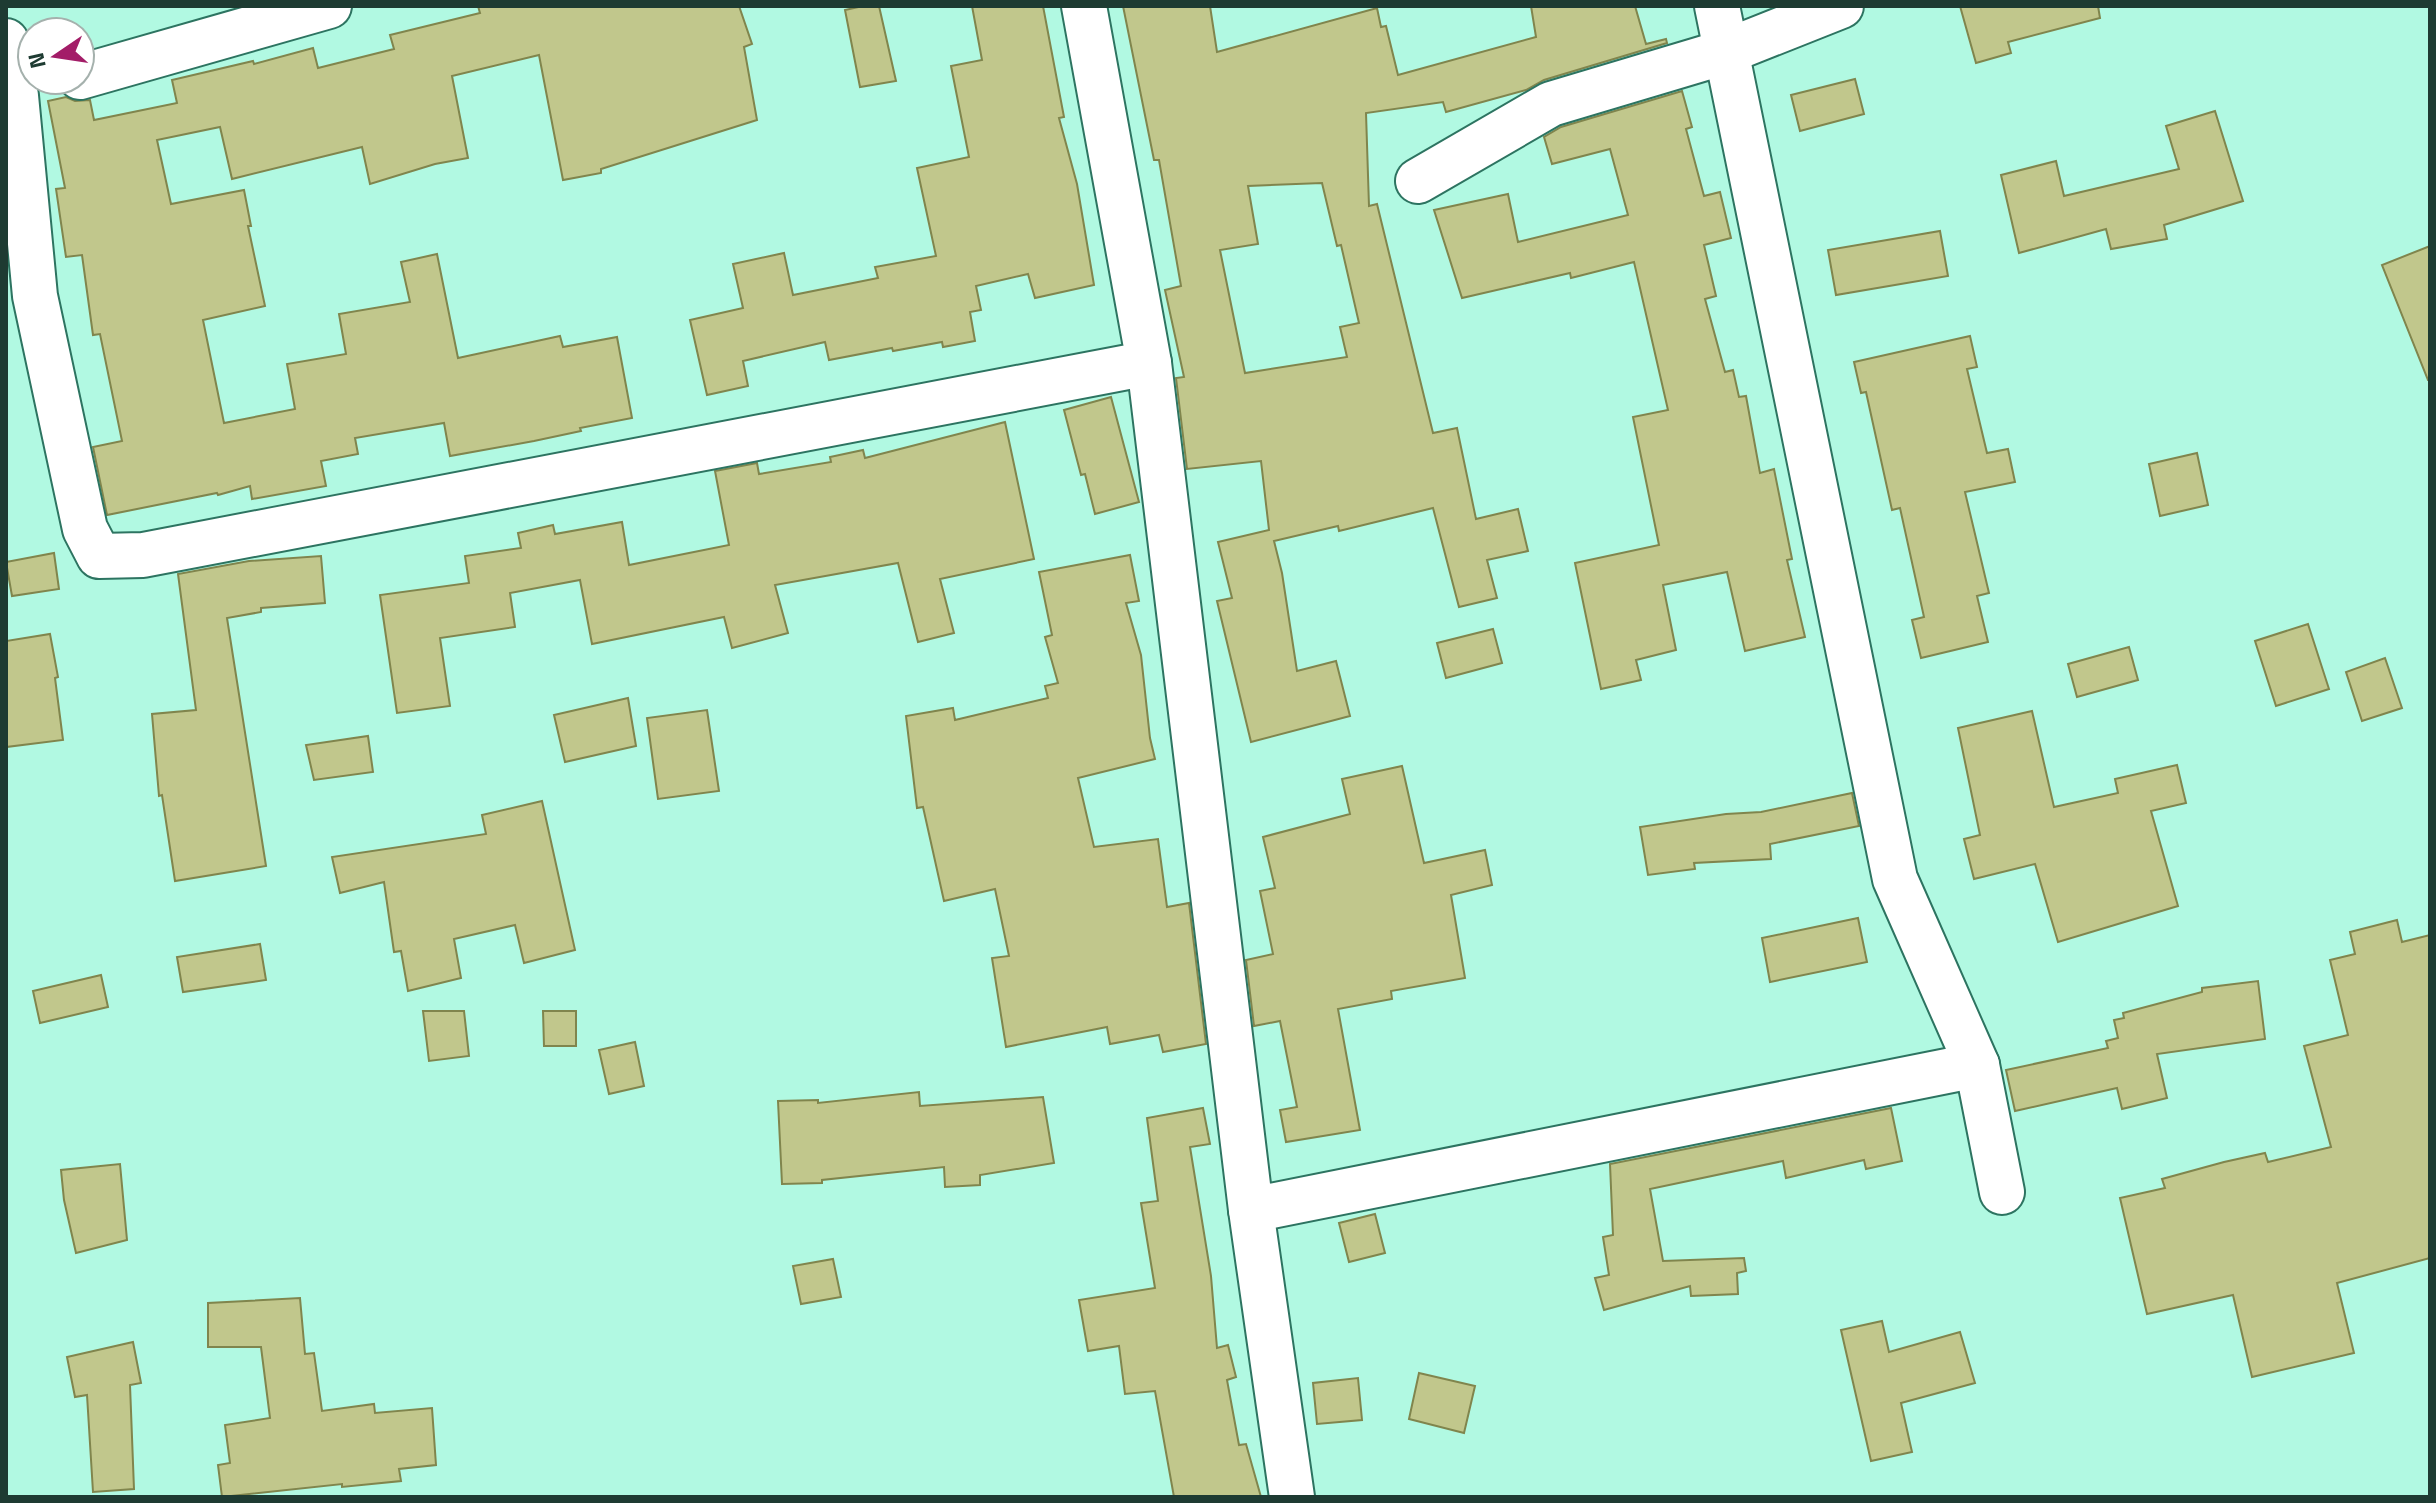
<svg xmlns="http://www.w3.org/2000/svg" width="2436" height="1503" font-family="'Titillium Web',sans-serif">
<rect width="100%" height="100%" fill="#b1f9e2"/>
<g fill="#c1c78c" stroke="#80854d" stroke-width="2" fill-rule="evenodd">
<path d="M478,6H739L752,44L744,47L757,120L601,169V173L563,180L539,55L452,76L468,158L435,164L370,184L362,147L232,179L220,127L157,140L171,204L244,190L251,226H248L265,306L203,320L224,423L295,409L287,364L346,354L339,314L410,302L401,262L437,254L458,358L560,336L563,347L617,337L632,418L580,428L581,431L534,441L450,456L444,423L355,438L358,454L321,461L326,486L252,499L250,486L218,495L217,493L107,515L93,447L122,441L100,334L93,335L82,255L66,257L56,189L65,188L48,101L66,97L75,101L90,100L94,120L177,103L172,80L253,61L254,64L313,48L318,68L394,49L390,35L480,13Z"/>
<path d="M863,6H879L896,81L860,87L845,10Z"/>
<path d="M972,6H1043L1064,117L1059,118L1077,184L1094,285L1035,298L1028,274L976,286L981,310L970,312L975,341L943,347L942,342L893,351L892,348L829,360L825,342L743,361L748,386L707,395L690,320L743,308L733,264L784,253L793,295L878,278L875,267L936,256L917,168L969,157L951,66L982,60Z"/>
<path d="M1123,6H1210L1217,52L1377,8L1381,27L1386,26L1398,75L1536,37L1531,6H1635L1646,44L1666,39L1667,43L1544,80L1526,90L1446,112L1443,102L1366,113L1369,206L1377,204L1433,433L1457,428L1476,519L1518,509L1528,551L1487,560L1497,598L1459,607L1433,508L1339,531L1338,526L1274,541L1282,573L1297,671L1336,661L1350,716L1251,742L1217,601L1232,598L1218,542L1269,530L1261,461L1187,469L1176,378L1184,377L1165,290L1181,286L1159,160H1154ZM1322,183L1337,246L1341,245L1359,323L1340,327L1347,357L1245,373L1220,250L1258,244L1248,186Z"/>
<path d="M1960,6H2098L2100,18L2008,42L2011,53L1976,63Z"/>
<path d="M1855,79L1864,114L1800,131L1791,95Z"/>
<path d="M1682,91L1692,127L1686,129L1704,196L1720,192L1731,238L1704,245L1716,296L1705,299L1725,372L1733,370L1739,397L1746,396L1760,473L1774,469L1792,559L1787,560L1805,637L1745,651L1727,572L1663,585L1676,650L1636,660L1641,680L1601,689L1575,563L1659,545L1633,417L1668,410L1634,262L1571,278L1570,273L1462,298L1434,210L1508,194L1518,242L1628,215L1610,149L1552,164L1544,137L1561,127Z"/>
<path d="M2215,111L2243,201L2164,225L2167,239L2111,249L2106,229L2019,253L2001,175L2056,161L2064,196L2179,169L2166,126Z"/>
<path d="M1940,231L1948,276L1836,295L1828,250Z"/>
<path d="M2430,246V380H2428L2382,265Z"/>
<path d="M1970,336L1977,367L1967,369L1987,453L2008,449L2015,482L1965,492L1989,593L1977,596L1988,642L1921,658L1912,620L1924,617L1900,508L1892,510L1866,392L1861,393L1854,362Z"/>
<path d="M1111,397L1139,502L1095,514L1085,474L1081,475L1064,410Z"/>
<path d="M1005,422L1034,559L940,579L954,633L918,642L898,563L775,585L788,633L732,648L724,617L592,644L580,580L510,593L515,627L440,638L450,706L397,713L380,595L469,583L465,556L521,548L518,533L553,525L555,534L622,522L629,565L729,545L715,471L757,463L759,474L831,462L830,457L863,450L865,458Z"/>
<path d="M2197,453L2208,505L2160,516L2149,464Z"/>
<path d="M54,553L59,589L12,596L6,562Z"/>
<path d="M1130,555L1139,601L1126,603L1141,655L1150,738L1155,759L1078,778L1094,847L1158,839L1167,907L1189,903L1206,1044L1163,1052L1159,1035L1110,1044L1107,1027L1006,1047L992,958L1009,956L995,889L944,901L923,807L917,808L906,716L953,708L955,720L1048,698L1045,686L1058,683L1045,637L1052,635L1039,572Z"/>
<path d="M321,556L325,603L261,608V612L227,618L266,866L175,881L162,795L159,796L152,714L196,710L178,574L249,561Z"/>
<path d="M2308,624L2329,689L2276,706L2255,641Z"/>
<path d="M1493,629L1502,663L1446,678L1437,643Z"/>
<path d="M50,634L58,677L55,678L63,740L6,747V641Z"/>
<path d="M2129,647L2138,680L2077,697L2068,664Z"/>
<path d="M2385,658L2402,708L2362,721L2346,672Z"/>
<path d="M628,698L636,746L565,762L554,715Z"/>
<path d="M707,710L719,791L658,799L647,718Z"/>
<path d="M2032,711L2054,807L2118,793L2115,779L2177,765L2186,803L2151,811L2178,906L2058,942L2035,864L1974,879L1964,839L1980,835L1958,728Z"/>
<path d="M368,736L373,772L314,780L306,745Z"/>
<path d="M1402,766L1424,863L1485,850L1492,885L1451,895L1465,978L1391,991L1392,999L1338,1009L1360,1130L1286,1142L1280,1110L1297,1107L1280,1021L1254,1026L1246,960L1273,954L1260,891L1275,888L1263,837L1350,814L1342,779Z"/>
<path d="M1852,793L1859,826L1770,844L1771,859L1694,863L1695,869L1648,875L1640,827L1726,814L1761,812Z"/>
<path d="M542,801L575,950L524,963L515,925L454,939L461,978L408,991L401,951L394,952L384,882L340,893L332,857L486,834L482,815Z"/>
<path d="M1858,918L1867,962L1770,982L1762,938Z"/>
<path d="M2397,920L2402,942L2430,935V1258L2337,1283L2354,1353L2252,1377L2233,1295L2147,1314L2120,1198L2165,1188L2162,1179L2224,1162L2265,1153L2268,1162L2331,1147L2304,1046L2348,1035L2330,960L2355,954L2350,932Z"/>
<path d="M260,944L266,980L183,992L177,957Z"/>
<path d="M101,975L108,1007L40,1023L33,991Z"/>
<path d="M2258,981L2265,1039L2157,1054L2167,1098L2122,1109L2117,1088L2015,1111L2006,1070L2108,1048L2106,1041L2118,1038L2114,1020L2124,1018L2123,1013L2202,992V988Z"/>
<path d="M423,1011H464L469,1056L429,1061Z"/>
<path d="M543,1011H576V1046H544Z"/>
<path d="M635,1042L644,1086L609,1094L599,1050Z"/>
<path d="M919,1092L920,1106L1043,1097L1054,1163L980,1175V1185L945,1187L944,1167L822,1180V1183L782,1184L778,1101L818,1100V1103Z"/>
<path d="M1203,1108L1210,1144L1190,1147L1211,1276L1217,1348L1228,1345L1236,1377L1227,1380L1239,1445L1246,1444L1261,1497H1174L1155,1391L1125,1394L1119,1346L1088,1351L1079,1300L1155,1288L1141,1203L1158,1201L1147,1118Z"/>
<path d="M1891,1108L1902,1161L1866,1169L1864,1160L1786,1178L1783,1161L1650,1189L1663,1261L1744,1258L1746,1271L1737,1273L1738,1294L1691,1296L1690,1286L1604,1310L1595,1278L1609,1275L1603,1237L1613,1235L1610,1164Z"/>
<path d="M120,1164L127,1240L76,1253L64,1200L61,1170Z"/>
<path d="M1375,1214L1385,1253L1349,1262L1339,1223Z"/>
<path d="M833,1259L841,1297L801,1304L793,1266Z"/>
<path d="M300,1298L305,1354L314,1353L322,1411L374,1404L375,1413L432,1408L436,1465L399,1469L401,1481L342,1487V1484L222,1497L218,1465L230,1463L225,1425L270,1418L261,1347H208V1303Z"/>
<path d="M1882,1321L1889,1352L1960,1332L1975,1383L1901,1403L1912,1452L1871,1461L1841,1330Z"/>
<path d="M133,1342L141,1383L130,1385L134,1489L93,1492L87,1395L75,1397L67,1357Z"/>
<path d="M1419,1373L1475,1386L1464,1433L1409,1419Z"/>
<path d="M1358,1378L1362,1420L1317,1424L1313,1383Z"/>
</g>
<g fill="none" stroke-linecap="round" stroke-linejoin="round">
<g stroke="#2d7461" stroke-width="48">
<g id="minor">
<path d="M1717,6L1895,879L1977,1065L2002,1192"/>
<path d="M6,41L16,96L35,296L85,529L99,556L143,555L1149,363L1084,6"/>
<path d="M80,77L329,6"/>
<path d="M1418,181L1551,104L1725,52L1841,6"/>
<path d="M1149,363L1251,1210L1292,1497"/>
<path d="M1251,1210L1977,1065"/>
</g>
</g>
<use href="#minor" stroke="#fff" stroke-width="44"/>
</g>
<rect width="2436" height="1503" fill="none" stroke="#1e3b32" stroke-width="16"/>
<g transform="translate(56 56) rotate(257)"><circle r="38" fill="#ffffff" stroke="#a5b1ad" stroke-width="2"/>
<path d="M0-6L14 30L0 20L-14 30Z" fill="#a31d68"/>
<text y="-12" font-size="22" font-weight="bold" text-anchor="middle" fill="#1e3b32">N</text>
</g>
</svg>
